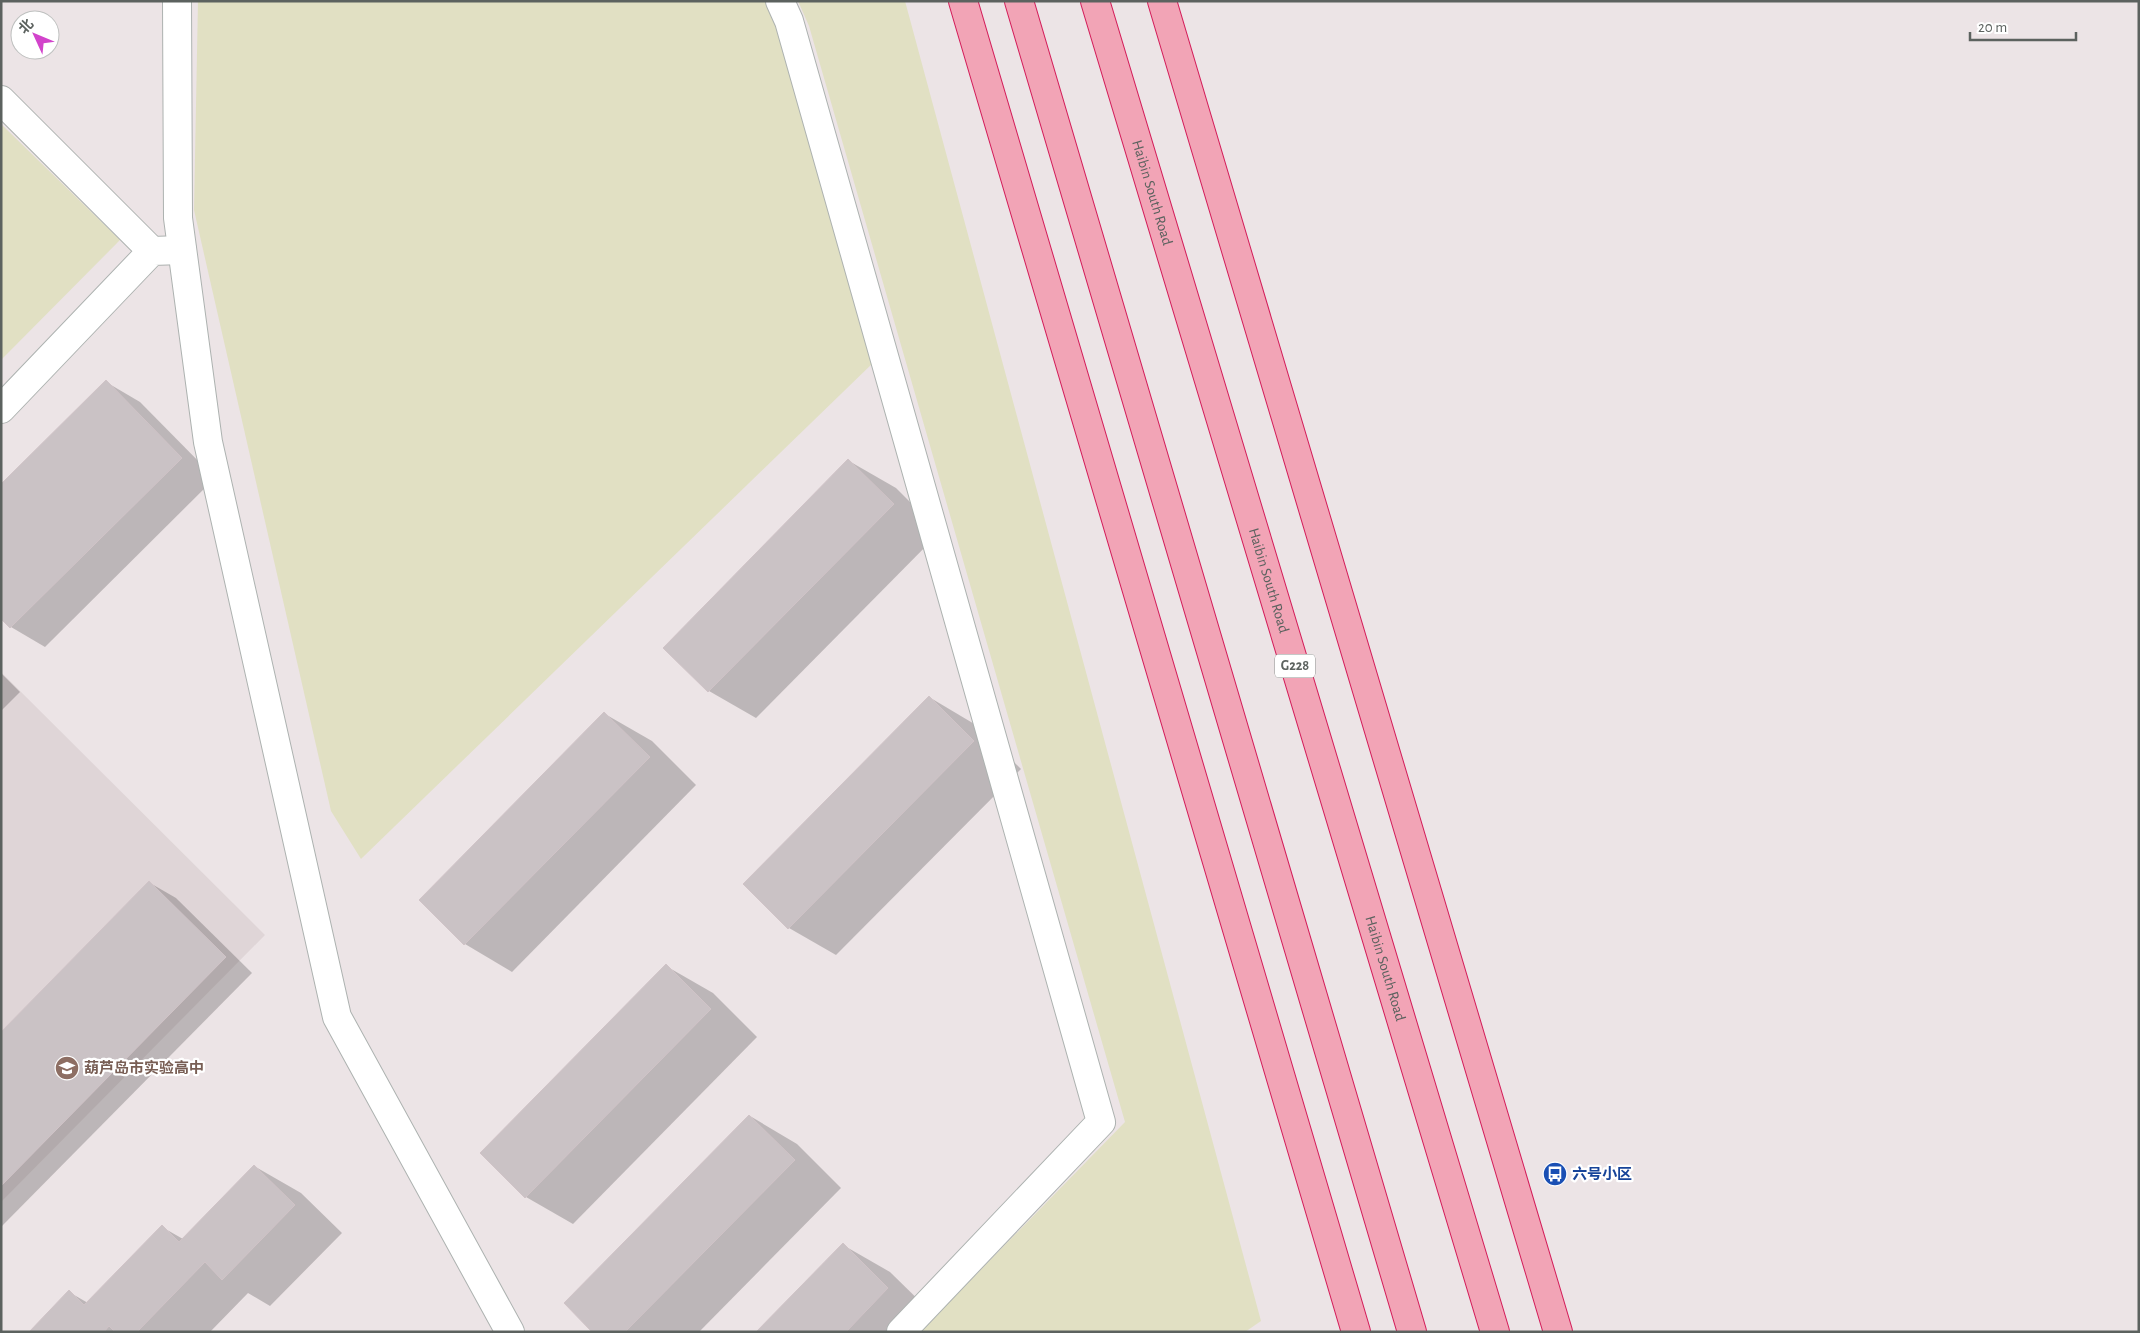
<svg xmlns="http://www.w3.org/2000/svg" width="2140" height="1333" font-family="'Alegreya Sans','Noto Sans SC',sans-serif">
<rect width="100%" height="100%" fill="#ece4e6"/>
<path fill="#dfd5d7" d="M1,672L265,935L1,1202Z"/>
<g fill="#e1e0c3">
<path d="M198,1H765L778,31L874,362L361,859L331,811L194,210Z"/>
<path d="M798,1H905L1261,1321L1245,1332H920L1125,1122L809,26Z"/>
<path d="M1,124L120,240L1,360Z"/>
</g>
<g fill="#0003">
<path d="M106,382L140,402L215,478L45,647L11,627Z"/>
<path d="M849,461L896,488L940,532L756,718L709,691L664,648Z"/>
<path d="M1,673L20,692L1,711Z"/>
<path d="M929,697L976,725L1021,769L836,955L789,928L745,884Z"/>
<path d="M605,714L652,741L696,785L512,972L465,944Z"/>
<path d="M150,883L176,898L252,973L1,1227V1033Z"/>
<path d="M666,966L713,993L757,1037L573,1224L526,1197Z"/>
<path d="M750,1116L797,1144L841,1188L699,1332H594Z"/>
<path d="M254,1166L301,1193L342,1233L270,1306L248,1293L210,1332H31L69,1292L88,1303L162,1227L183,1239Z"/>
<path d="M843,1245L890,1272L935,1316L919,1332H758Z"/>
</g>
<g fill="#cac2c5" stroke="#d0c3c7">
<path d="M106,380L182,458L10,628L1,619V484Z"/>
<path d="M848,459L894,504L708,692L663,648Z"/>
<path d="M929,696L974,741L788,929L743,884Z"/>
<path d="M604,712L650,757L464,945L419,900Z"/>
<path d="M149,881L226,957L1,1186V1032Z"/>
<path d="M666,964L711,1009L525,1198L480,1153Z"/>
<path d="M749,1115L795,1160L625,1332H592L564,1303Z"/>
<path d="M254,1165L295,1205L222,1280L205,1262L137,1332H115L109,1326L104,1332H29L69,1290L84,1305L162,1225L179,1242Z"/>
<path d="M843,1243L888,1288L846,1332H756Z"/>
</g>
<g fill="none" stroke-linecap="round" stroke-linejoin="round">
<g stroke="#adb2b0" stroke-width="30">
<g id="minor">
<path d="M177,1L178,218L208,442L337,1017L510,1332"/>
<path d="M780,1L789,21L1101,1122L901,1332"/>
<path d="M1,100L152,251"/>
<path d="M1,409L152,251L182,250"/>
</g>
</g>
<g stroke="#d31d5a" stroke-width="30">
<g id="trunk">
<path d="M963,1L1356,1332"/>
<path d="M1019,1L1412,1332"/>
<path id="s1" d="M1095,1L1495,1332"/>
<path d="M1162,1L1558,1332"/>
</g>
</g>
<use href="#minor" stroke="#fff" stroke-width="28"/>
<use href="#trunk" stroke="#f2a4b6" stroke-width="28"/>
</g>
<defs>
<g id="school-disc" transform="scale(1.25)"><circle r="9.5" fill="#8d6e63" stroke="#fff"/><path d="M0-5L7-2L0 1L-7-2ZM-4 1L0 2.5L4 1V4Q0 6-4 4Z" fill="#fff"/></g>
<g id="bus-disc" transform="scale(1.25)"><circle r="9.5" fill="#1a4fb4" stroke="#fff"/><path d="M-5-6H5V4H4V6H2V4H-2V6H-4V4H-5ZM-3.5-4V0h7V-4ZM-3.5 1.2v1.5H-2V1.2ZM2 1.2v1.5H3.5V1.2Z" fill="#fff"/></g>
</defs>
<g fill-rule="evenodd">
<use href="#school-disc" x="67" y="1068"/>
<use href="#bus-disc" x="1555" y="1174"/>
</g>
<g text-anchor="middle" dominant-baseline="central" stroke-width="4.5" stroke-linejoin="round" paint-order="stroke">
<rect fill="#fff" stroke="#8d918f" stroke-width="1" x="1275" y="654.5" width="40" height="23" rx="4"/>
<g font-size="14" font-weight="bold" fill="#5c625f">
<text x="1295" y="666">G228</text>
</g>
<g font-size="15" fill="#5c625f" stroke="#fff">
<text stroke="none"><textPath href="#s1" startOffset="200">Haibin South Road</textPath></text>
<text stroke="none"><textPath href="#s1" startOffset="605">Haibin South Road</textPath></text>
<text stroke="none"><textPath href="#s1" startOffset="1010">Haibin South Road</textPath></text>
</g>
<g font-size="15" font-weight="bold" fill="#785e54" stroke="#fff" text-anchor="start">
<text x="84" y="1068">葫芦岛市实验高中</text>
</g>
<g font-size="15" font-weight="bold" fill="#164399" stroke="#fff" text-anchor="start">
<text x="1572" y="1174">六号小区</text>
</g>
</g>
<rect width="2140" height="1333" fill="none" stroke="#5c625f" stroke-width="5"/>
<g transform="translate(35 35) rotate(314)"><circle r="24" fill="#ffffff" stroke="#bec0bf"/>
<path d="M0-4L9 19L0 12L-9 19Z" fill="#d243cb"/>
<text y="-8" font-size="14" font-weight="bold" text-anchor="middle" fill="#5c625f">北</text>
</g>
<path d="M1970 32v8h106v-8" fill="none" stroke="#5c625f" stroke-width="2.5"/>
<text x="1978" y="32" font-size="15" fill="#5c625f" stroke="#ffffff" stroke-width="4" paint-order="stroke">20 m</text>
</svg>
